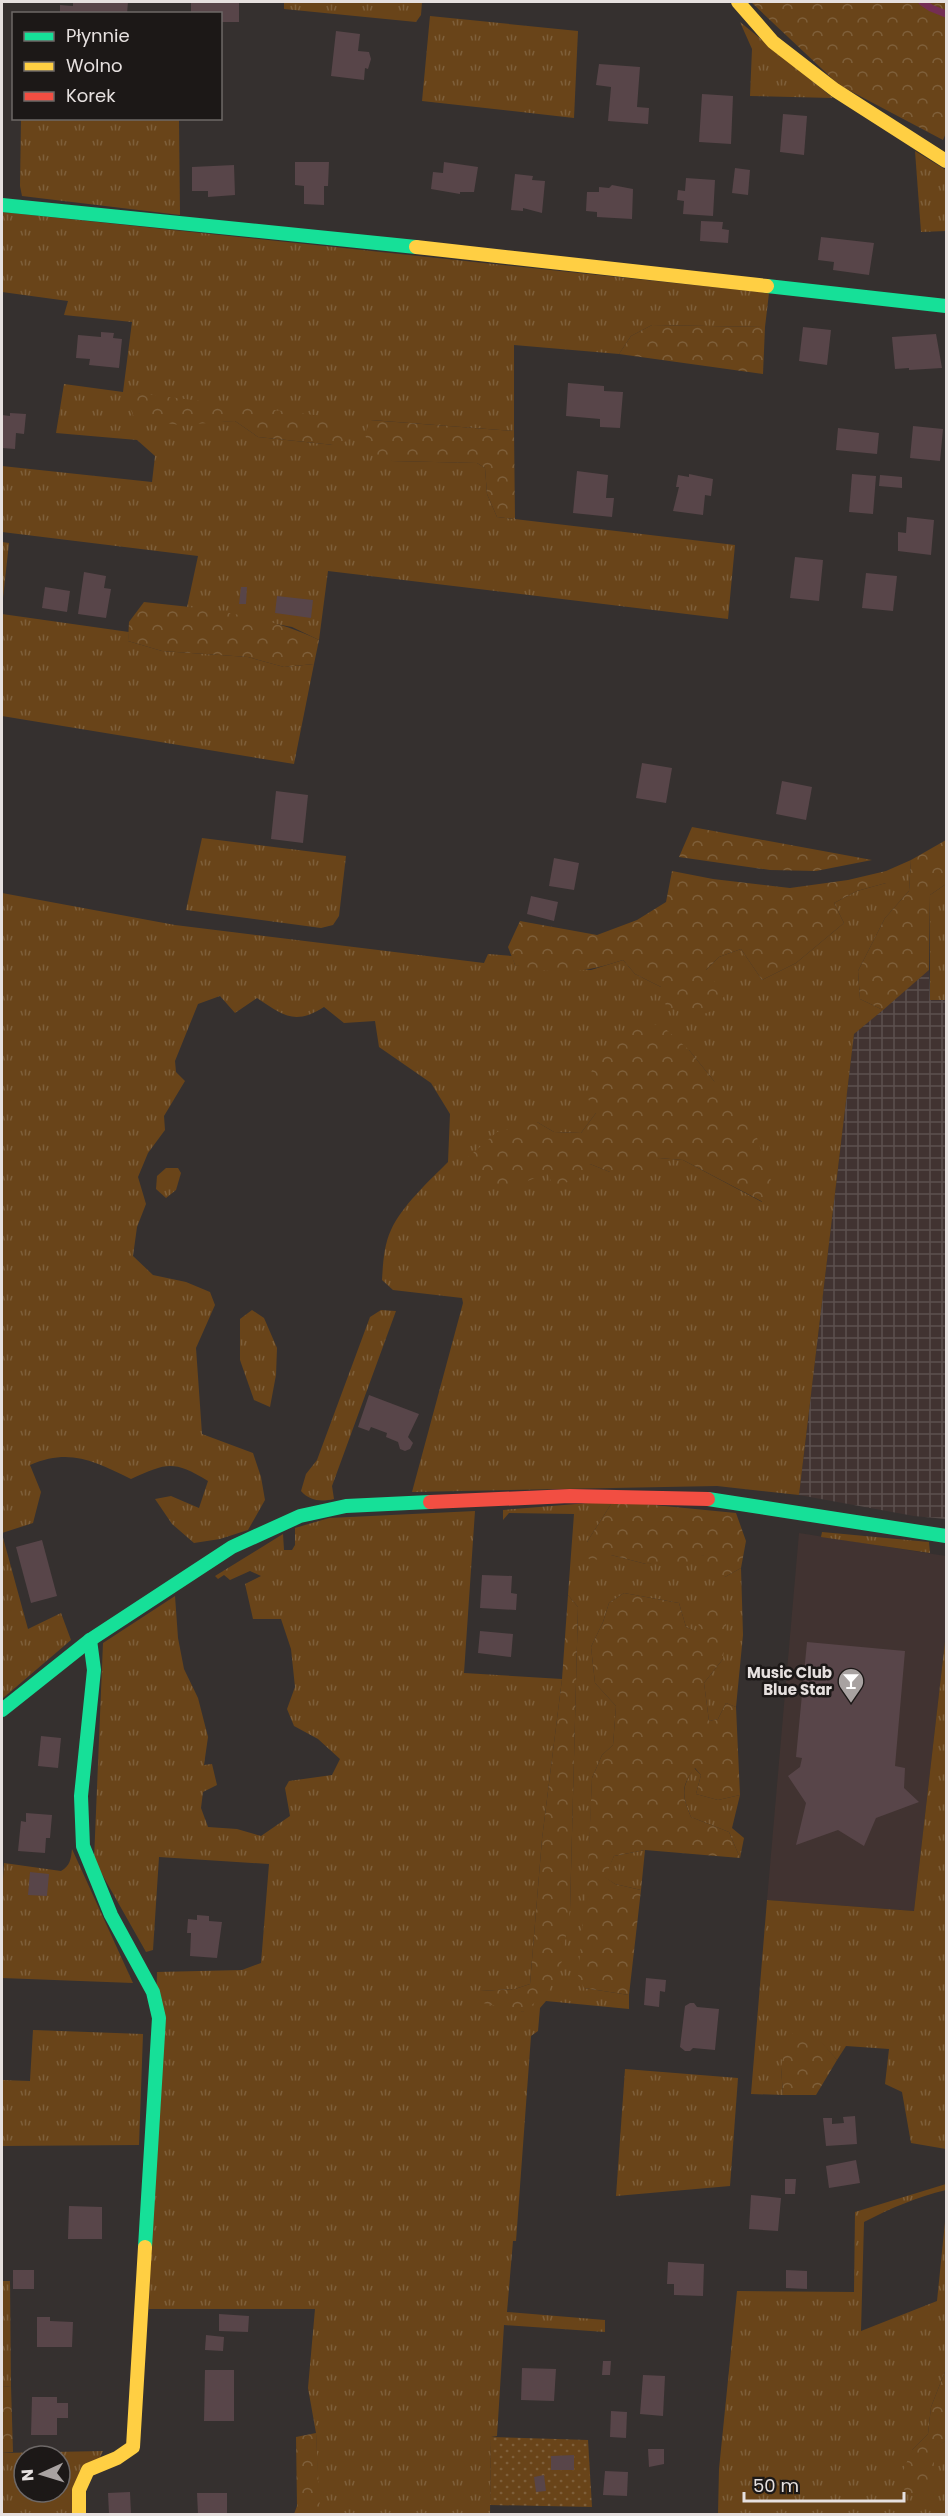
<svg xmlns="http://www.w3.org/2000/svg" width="948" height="2516" font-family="Poppins,sans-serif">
<defs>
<pattern id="industrial-grid" width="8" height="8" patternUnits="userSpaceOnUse" patternTransform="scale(1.5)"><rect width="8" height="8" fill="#413331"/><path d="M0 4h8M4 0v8" fill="none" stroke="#5c504e"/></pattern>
<pattern id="grass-tufts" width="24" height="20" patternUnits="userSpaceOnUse" patternTransform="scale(1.5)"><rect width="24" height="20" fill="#694419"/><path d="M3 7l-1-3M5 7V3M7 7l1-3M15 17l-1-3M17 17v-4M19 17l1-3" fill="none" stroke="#7e5f3a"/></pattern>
<pattern id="forest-crowns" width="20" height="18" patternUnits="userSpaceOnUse" patternTransform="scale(1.5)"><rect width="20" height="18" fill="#694419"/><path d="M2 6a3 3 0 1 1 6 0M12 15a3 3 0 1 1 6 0" fill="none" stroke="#7e5f3a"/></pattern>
<pattern id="garden-dots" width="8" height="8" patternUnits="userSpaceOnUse" patternTransform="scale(1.5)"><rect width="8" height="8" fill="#694419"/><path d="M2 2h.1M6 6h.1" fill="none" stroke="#7e5f3a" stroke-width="1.8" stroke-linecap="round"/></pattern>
</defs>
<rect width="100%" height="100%" fill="#35302f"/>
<path fill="#413331" d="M799,1533L946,1556V1633L914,1911L767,1900Z"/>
<path fill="url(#industrial-grid)" d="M929,970L930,1000H946V1519L914,1516L799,1495L854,1034Z"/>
<g fill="url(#grass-tufts)" fill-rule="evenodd">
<path d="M284,2H422L421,15L416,22L284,9Z"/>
<path d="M430,16L578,31L574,118L422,101Z"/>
<path d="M740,22L833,98L750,96L752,49Z"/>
<path d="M21,119H179L180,215L22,196L20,186Z"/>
<path d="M915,151L946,170V231L921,232Z"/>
<path d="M2,212L769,293L765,327L652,325L631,336L619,354L514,345V431L371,420L392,461L477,463L485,468L487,494L497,517L735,545L728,619L328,571L319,640L292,627L187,607L198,556L2,532V466L152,482L155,456L137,440L56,433L64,384L123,392L132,322L64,315L68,301L2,292ZM137,393L334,445L258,437L235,421L208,422Z"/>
<path d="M2,542L9,543L2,607Z"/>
<path d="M2,614L129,632L128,641L162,651L248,657L284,667L314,664L294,764L2,716Z"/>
<path d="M202,838L346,856L339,916L333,925L321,928L186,910Z"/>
<path d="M911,860L909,891L885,918L858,971L860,999L883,1010L854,1034L799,1495L717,1486L412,1492L463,1303L462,1298L393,1290L382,1280C383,1263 384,1245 391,1230C401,1207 430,1180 448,1162L450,1114L431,1083L379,1047L375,1021L344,1023L324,1007C294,1026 283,1015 257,998L235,1013L220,996L198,1004L175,1061L176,1072L185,1081L164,1116L165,1130L148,1153L138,1177L146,1204L137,1227L133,1256L153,1275L186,1282L210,1292L215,1305L196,1348L202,1434L253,1453L261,1477L265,1500L248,1530L220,1539L194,1543L172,1524L155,1499L171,1496L199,1508L208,1481C173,1460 167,1463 131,1479C94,1461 70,1448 30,1465L41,1492L33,1523L2,1533V893L175,925L484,963L488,954L512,956L515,965L591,970L623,960L635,974L661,987L706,970L719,957L741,949L762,980L796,963L844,923L834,903L857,891L886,883V871ZM689,1050L714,1081L762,1202L683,1160L659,1158L610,1172L590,1164L548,1173L537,1122L554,1132L581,1133L596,1113Z"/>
<path d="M946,884V1000H930V895Z"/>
<path d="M166,1168H178L181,1173L176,1190L166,1198L156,1189L157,1176Z"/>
<path d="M252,1310L264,1318L277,1348L276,1375L270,1407L254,1400L240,1360V1319Z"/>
<path d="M381,1310L396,1311L332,1486L334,1499C321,1502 310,1501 301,1491L306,1474L317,1460L370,1317Z"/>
<path d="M613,1501L587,1542L611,1555L646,1564L703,1555L725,1577L741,1568L743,1635L736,1707L726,1703L718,1719L709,1721L704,1683L723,1659L699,1633L686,1627L679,1603L624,1593L609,1603L603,1622L591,1647L595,1683L616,1706L613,1745L602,1755L592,1778L584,1988L629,1995V2009L546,2001L540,2008L538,2031L531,2036L516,2241H513L507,2312L605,2320V2332L504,2325L497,2436L491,2437L490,2514H319L316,2433L308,2388L315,2309H149L157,1972L242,1970L261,1963L269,1864L159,1857L153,1950L146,1952L94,1860L103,1643L175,1596L178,1638L184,1669L198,1698L208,1737L204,1765L212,1764L217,1785L203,1792L201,1808L208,1827L237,1829L261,1836L290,1816L285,1788L289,1781L332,1775L340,1759L318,1739L294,1726L287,1709L295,1687L291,1649L281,1619H253L245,1584L261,1576L250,1571L230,1580L224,1575L218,1579L215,1576L283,1534L284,1550H292L295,1545V1528L329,1518L475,1511L464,1673L562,1679L542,1839L530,1984L515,1989L480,1991L523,2012L570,1909L578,1607L568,1595L574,1514L509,1513L503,1520V1510Z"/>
<path d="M822,1532L929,1542L930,1553L821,1537Z"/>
<path d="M2,1534L28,1629L61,1613L71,1640L2,1699Z"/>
<path d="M946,1633V2149L911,2143L902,2092L885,2084L889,2049L846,2046L837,2060L820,2041L781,2067L783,2095L751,2094L767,1900L914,1911Z"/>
<path d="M694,1768L701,1775L696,1794L718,1800L740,1795L732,1828L744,1838L740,1858L729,1832L691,1817C682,1795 681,1788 694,1768Z"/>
<path d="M72,1849L133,1983L2,1978V1895L4,1863L61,1871C70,1866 71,1859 72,1849Z"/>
<path d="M645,1850L641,1890L615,1884L604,1877L614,1856Z"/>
<path d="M33,2030L143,2034L139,2145L2,2146V2080L30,2081Z"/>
<path d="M625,2069L738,2078L730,2186L616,2196Z"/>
<path d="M946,2184V2190C917,2197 891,2208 864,2222L861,2331L937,2301L946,2212V2369L931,2407L928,2434L912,2450L935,2446L946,2441V2514H718L719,2469L737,2291L854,2292L855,2212Z"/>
<path d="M2,2281H10L11,2386L2,2387Z"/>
<path d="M103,2451L73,2514H3L2,2453ZM24,2456H60V2492H24Z"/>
</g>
<g fill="url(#forest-crowns)">
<path d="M751,2H946V133L943,140L839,85Z"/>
<path d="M652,325L765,327L763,374L619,354L631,336Z"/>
<path d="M136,393L346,419L347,441L334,445L258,437L235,421L180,425L135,419L129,406Z"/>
<path d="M370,420L514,431L515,519L497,517L487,494L485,468L477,463L392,461L372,453L365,435Z"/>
<path d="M144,602C201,608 268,615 319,640L314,664L284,667L248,657L162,651L128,641L129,622Z"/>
<path d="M692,827L872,860L816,871L770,870L679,857Z"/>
<path d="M946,840V884L930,895L929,970L883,1010L860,999L858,971L885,918L909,891L911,860Z"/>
<path d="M672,871L713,879L790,888L848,880L886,871V883L857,891L834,903L844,923L796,963L762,980L741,949L719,957L706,970L725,995L714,1010L694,1018L666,1006L661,987L635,974L623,960C579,974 560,975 515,965L508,947L520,921L597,935L637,920L666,902Z"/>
<path d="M660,1024L689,1050L714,1081L750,1116L773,1187L763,1202L683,1160L659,1158L647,1172H610L590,1164L578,1180L553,1185L547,1173L501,1192L465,1160L497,1132L537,1122L554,1132L581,1133L596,1113L587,1097L594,1058L629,1028Z"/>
<path d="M613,1501L736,1513L746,1541L741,1568L725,1577L708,1572L703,1555L690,1562L646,1564L611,1555L592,1561L584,1555L587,1542Z"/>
<path d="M624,1593L679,1603L686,1627L698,1632L700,1605L716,1607L727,1615L723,1659L704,1683L709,1721L718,1719L726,1703L736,1707L740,1795L718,1800L696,1794L701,1775L695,1768C680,1787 682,1795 691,1817L729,1832L740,1858L645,1850L614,1856L605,1877L615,1884L641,1890L629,1995L584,1988L578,1975L588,1867L592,1778L602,1755L613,1745L616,1706L595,1683L591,1647L603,1622L609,1603Z"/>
<path d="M568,1595L578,1607L570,1909L562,1961L548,1992L523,2012L483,2003L479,1991L515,1989L530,1984L542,1839L562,1679Z"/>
<path d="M803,2031L820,2040L837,2060L816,2095H783L781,2067L788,2035Z"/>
<path d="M946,2369V2441L935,2447L932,2492L926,2496L906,2494L900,2478L912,2450L928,2434L931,2407Z"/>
<path d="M11,2386L13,2452L2,2453V2387Z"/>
<path d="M316,2433L320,2511L319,2514H294L297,2506L296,2437Z"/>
</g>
<path fill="url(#garden-dots)" d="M491,2437L588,2440L592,2507L490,2505Z"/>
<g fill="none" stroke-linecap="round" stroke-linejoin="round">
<path stroke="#742e54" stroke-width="7" d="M922,2L931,8L946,14"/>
</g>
<g fill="#584549">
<path d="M73,2H128L127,14H60V5L73,6Z"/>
<path d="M191,2H239V22H220V14H191Z"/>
<path d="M336,31L360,34L358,51L369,52L371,59L368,69L365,68L364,80L331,76Z"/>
<path d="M599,64L640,67L637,107L649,108L648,124L608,121L611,87L596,85Z"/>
<path d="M702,94L733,96L731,144L699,142Z"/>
<path d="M783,114L807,116L804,155L780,152Z"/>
<path d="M295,162H329L328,186H324V205L304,204V186L295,185Z"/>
<path d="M444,162L478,167L474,192H460V194L431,189L433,172L443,173Z"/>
<path d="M234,165L235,195L208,197V191H192V167Z"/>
<path d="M735,168L750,170L748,195L732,193Z"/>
<path d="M515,174L533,176L532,180L545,181L542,213L523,208V211L511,210Z"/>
<path d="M686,178L715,180L713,216L683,214L684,201L677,200L678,190L685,191Z"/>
<path d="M612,185L633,189L632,219L597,217V212L586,211L587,192H599V187L609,188Z"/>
<path d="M701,221L723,222L722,229L729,230L728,243L700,241Z"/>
<path d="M821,237L874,243L869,275L833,270L834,262L818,260Z"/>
<path d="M803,327L831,330L827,365L799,361Z"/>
<path d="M101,332L114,333L113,338L122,339L119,368L89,365L90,359L76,358L78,335L101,337Z"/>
<path d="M936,334L942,368L909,370V368L895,369L892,337Z"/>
<path d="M568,383L604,386V391L623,392L620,428L600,427V419L566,416Z"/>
<path d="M10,413L26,414L24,434L16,433L15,449L2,448V415L10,416Z"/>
<path d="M913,426L943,429L940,461L910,458Z"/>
<path d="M838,428L879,433L877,454L836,450Z"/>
<path d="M577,471L608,475L606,498H614L612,517L573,513Z"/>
<path d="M689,474L713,479L711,496L705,495L703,515L673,511L679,487H676L678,475L689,477Z"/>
<path d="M852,474L876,476L873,514L849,512Z"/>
<path d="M880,475L902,477V488L879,486Z"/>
<path d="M907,517L934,520L931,555L898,551V532L906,533Z"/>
<path d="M795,557L823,560L819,601L790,598Z"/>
<path d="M84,572L106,576L104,588L111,589L106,618L78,614Z"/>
<path d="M866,573L897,576L893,611L862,608Z"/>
<path d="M45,587L70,591L67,612L42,608Z"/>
<path d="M241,587H247L246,604H239Z"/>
<path d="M277,596L313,600L311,618L275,613Z"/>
<path d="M642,763L672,768L666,803L636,798Z"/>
<path d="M782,781L812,787L806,820L776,814Z"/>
<path d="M276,791L308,795L303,843L271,839Z"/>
<path d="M554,858L579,863L574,890L549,886Z"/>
<path d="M531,896L558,902L554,921L527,914Z"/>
<path d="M369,1395L419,1414L408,1437L413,1443L410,1449L405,1451L400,1449L398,1442L386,1437L387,1433L371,1427L369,1431L358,1427Z"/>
<path d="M42,1540L57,1596L31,1603L16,1547Z"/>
<path d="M482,1575L512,1576L511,1593L517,1594L516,1610L480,1608Z"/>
<path d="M480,1631L513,1634L511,1657L478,1653Z"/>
<path d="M807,1642L905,1651L895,1766L905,1768L904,1788L919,1802L876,1818L864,1846L838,1830L796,1845L806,1803L788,1776L800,1767L802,1758L796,1757Z"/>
<path d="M41,1736L61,1738L58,1768L38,1766Z"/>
<path d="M26,1813L52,1815L50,1838H46L45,1853L18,1851L21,1821L26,1822Z"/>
<path d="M30,1872L49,1874L47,1896L28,1895Z"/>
<path d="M197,1915L209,1916V1921L222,1922L217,1958L190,1956L191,1933H187L188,1919L197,1920Z"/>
<path d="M646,1978L666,1980L665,1992L660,1991L659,2007L644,2005Z"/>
<path d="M690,2003H694L697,2007L719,2009L715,2050L693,2048L690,2051H685L680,2047L685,2006Z"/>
<path d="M855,2116L857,2144L826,2146L823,2118H832V2124L844,2123L843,2117Z"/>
<path d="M856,2160L860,2183L829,2188L826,2166Z"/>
<path d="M785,2179H796L795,2194H785Z"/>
<path d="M751,2195L781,2198L778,2231L749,2229Z"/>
<path d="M69,2206L102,2207V2239H68Z"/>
<path d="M668,2262L704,2264L703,2296L674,2295V2284H667Z"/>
<rect x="13" y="2270" width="21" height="19"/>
<path d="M786,2270L807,2271V2289L786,2288Z"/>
<path d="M219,2314L249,2316L248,2332L219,2331Z"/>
<path d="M37,2317H50V2321L73,2322L72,2347H37Z"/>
<path d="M206,2335L224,2337L223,2351L205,2350Z"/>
<path d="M603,2361H611L610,2375H602Z"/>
<path d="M522,2368L556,2369L554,2401L521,2400Z"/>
<path d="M205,2370H234V2421H204Z"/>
<path d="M643,2375L665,2376L663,2416L640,2414Z"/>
<path d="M32,2397H57V2403H68V2418H57V2435H31Z"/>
<path d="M611,2411L627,2412L626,2438L610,2437Z"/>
<path d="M648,2449H664V2464L649,2467Z"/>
<path d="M574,2455V2470H551V2456Z"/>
<path d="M605,2471L628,2472L627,2496L603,2495Z"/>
<path d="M544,2475L546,2491L536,2492L534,2477Z"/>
<path d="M130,2492L131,2514H109L108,2493Z"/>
<path d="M197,2493H227V2514H198Z"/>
</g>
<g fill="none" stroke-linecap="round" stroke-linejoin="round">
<g stroke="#16e098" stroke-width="14">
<path d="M2,205L416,247"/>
<path d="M767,286L946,306"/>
<path d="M708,1499L946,1536"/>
<path d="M90,1640L94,1670L81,1796L83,1846L111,1915L153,1992L159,2018L145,2247"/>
<path d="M2,1710L90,1640L232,1547L300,1516L346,1506L430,1502"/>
</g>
<g stroke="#ffcf43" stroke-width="14">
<path d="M738,2L773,42L835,90L946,161"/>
<path d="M416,247L767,286"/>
<path d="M79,2514V2490L88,2470L117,2458L133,2447L145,2247"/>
</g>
<path stroke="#f24e42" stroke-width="14" d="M430,1502L570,1496L708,1499"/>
</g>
<defs>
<g id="bar-pin" transform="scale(1.35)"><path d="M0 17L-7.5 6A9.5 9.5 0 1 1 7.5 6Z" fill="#a8a2a1" stroke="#1c1817"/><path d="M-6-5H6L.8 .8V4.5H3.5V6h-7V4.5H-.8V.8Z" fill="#fff"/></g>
</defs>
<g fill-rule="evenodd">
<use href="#bar-pin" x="851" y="1681"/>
</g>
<g text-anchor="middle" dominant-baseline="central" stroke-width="5" stroke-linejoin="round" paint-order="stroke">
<g font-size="15" font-weight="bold" fill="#e6e0df" stroke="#1c1817" text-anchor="end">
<text x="832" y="1672">Music Club<tspan x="832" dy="17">Blue Star</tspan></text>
</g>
</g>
<rect width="948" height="2516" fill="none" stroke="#e6e0df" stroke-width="6"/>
<rect x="12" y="12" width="210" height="108" fill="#1c1817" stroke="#6d6867" stroke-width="1.5"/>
<rect x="24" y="32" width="30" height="9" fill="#16e098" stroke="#6d6867" stroke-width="1.5"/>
<text x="66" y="42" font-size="18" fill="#e6e0df">Płynnie</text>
<rect x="24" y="62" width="30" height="9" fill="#ffcf43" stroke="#6d6867" stroke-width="1.5"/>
<text x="66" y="72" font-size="18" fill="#e6e0df">Wolno</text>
<rect x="24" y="92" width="30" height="9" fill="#f24e42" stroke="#6d6867" stroke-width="1.5"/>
<text x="66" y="102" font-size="18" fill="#e6e0df">Korek</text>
<g transform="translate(42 2474) rotate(266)"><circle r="28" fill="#1c1817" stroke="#6d6867" stroke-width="1.5"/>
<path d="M0-4.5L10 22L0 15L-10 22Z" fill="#a8a2a1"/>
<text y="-9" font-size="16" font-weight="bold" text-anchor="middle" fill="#e6e0df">N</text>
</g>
<path d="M744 2492v9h160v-9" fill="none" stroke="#e6e0df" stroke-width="3"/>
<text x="753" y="2492" font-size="18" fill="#e6e0df" stroke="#1c1817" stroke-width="4.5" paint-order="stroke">50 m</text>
</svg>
